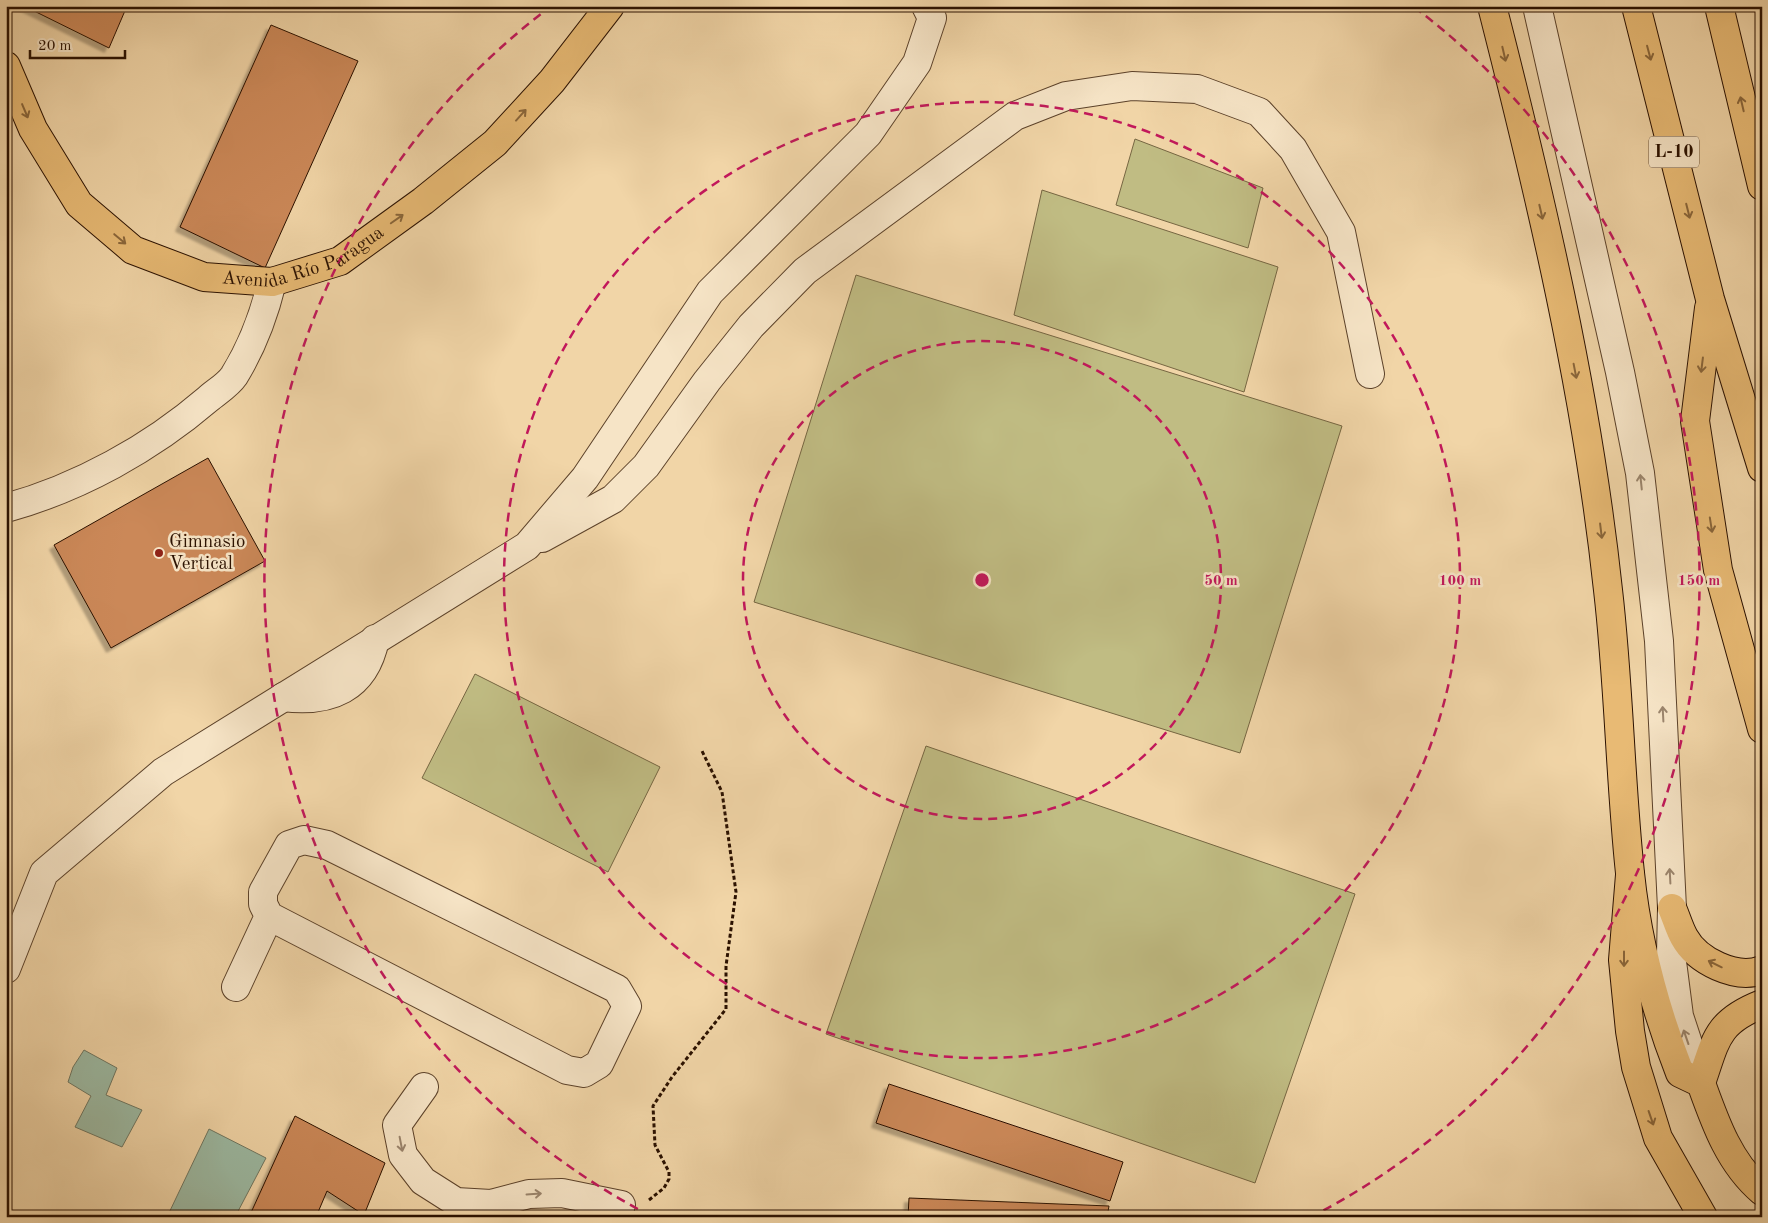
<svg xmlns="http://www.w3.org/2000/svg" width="1768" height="1223" font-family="'Old Standard TT',serif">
<defs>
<filter id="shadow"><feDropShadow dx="-4.5" dy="4.5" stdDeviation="1" flood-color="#0004"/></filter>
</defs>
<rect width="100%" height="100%" fill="#f1d5a7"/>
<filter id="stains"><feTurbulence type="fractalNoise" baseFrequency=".004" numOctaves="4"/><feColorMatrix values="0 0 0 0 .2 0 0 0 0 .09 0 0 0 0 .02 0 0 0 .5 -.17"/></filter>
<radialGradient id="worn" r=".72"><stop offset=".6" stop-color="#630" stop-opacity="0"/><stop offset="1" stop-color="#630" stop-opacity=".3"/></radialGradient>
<g fill="#c0bc83" stroke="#766642">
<path d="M1135,139L1263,188L1248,248L1116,205Z"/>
<path d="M1042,190L1278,267L1244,392L1014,315Z"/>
<path d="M856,275L1342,426L1240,753L754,602Z"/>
<path d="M475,674L660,767L608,872L422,778Z"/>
<path d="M926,746L1355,894L1255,1183L826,1034Z"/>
</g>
<g fill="#9cb9a2" stroke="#6f7661">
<path d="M84,1050L117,1068L106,1095L142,1110L122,1147L75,1127L91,1096L68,1082L73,1067Z"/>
<path d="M209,1129L266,1158L235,1217H167Z"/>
</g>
<g fill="#cb8859" stroke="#2b1100" filter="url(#shadow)">
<path d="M24,6H127L109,48Z"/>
<path d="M271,25L358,61L265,268L180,227Z"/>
<path d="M208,458L265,561L111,648L54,545Z"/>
<path d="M889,1084L1123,1162L1110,1201L876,1123Z"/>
<path d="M295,1116L385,1163L364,1215L327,1191L316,1217H249Z"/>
<path d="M909,1198L1109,1206L1107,1217H908Z"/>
</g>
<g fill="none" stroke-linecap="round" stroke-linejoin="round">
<g stroke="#5c422a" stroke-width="30">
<g id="minor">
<path d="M1537,6L1620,372L1640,473L1659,641L1672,908L1671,954L1679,1016L1701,1083"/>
<path d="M6,508C79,488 151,448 208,399C216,392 228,385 234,376C252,347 264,315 272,282"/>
<path d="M542,538L613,499L646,466L707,381L751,326L805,271L1015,116L1066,96L1132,86L1197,89L1259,112L1293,149L1341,232L1370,374"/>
<path d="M283,697C330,703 365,689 375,639"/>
<path d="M6,969L44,873L163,772L527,546L585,478L710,292L868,134L917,63L932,18L926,6"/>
<path d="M236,987L269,916L567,1070L584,1073L599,1064L627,1006L617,989L327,845L304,840L289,845L263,892V904L269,916"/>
<path d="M424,1087L397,1125L403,1155L423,1181L456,1202L491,1204L529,1194L562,1193L621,1205"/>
</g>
</g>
<g stroke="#2b1100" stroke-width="30">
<g id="major">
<path d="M1492,6C1541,198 1587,393 1608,590C1619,684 1620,779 1630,873C1637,941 1655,1009 1680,1073L1701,1083C1715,1122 1729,1163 1762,1191"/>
<path id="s1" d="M6,66L33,129L79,204L133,250L204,277L272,282L340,261L423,201L495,143L552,81L610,6"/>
</g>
</g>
<g stroke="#2b1100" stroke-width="30">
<g id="highway">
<path d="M1636,6L1710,299L1762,468"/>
<path d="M1719,6L1762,186"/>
<path d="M1709,308L1695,421L1718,570L1762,729"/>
<path d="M1630,875L1623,960L1630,1031L1636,1067L1658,1138L1703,1217"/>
<path d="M1672,908C1676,917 1679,928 1684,937C1697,961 1736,980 1762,970"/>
<path d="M1701,1083C1716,1040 1716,1022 1762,1004"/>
</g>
</g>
<path stroke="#2b1100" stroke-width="3" stroke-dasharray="4 2.5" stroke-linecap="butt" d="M649,1200L664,1188L669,1179V1172L655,1145L653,1106L672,1077L726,1009V966L736,892L722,792L702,751"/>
<use href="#minor" stroke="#f6e4c6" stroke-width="28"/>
<use href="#major" stroke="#e8ba74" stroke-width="28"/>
<use href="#highway" stroke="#e8ba74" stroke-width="28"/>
</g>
<defs><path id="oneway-shaft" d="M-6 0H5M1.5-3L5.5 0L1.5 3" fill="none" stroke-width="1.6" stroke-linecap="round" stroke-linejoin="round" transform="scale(1.25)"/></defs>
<g stroke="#8a663a">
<use href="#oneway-shaft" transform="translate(1649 53) rotate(75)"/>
<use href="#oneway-shaft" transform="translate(1504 54) rotate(77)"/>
<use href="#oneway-shaft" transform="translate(1742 104) rotate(-103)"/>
<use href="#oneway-shaft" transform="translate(25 111) rotate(67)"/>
<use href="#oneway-shaft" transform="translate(521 115) rotate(-48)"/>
<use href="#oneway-shaft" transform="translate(1688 211) rotate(76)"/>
<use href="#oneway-shaft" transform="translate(1541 212) rotate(77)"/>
<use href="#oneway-shaft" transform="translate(397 219) rotate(-35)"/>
<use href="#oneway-shaft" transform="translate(120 239) rotate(40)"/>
<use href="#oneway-shaft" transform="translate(1702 365) rotate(97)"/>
<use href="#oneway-shaft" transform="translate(1575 371) rotate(79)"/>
<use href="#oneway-shaft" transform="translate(1711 525) rotate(81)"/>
<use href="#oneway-shaft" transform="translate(1601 531) rotate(83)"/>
<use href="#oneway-shaft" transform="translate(1624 959) rotate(90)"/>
<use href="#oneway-shaft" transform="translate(1715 964) rotate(-154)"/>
<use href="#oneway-shaft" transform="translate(1651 1118) rotate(71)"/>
</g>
<g stroke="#9b856d">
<use href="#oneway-shaft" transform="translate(1641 482) rotate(-96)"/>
<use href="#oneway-shaft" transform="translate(1663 714) rotate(-93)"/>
<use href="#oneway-shaft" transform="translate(1670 876) rotate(-93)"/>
<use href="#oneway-shaft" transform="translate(1686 1037) rotate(-109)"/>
<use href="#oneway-shaft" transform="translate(401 1144) rotate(79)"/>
<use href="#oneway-shaft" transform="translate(534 1194) rotate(-4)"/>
</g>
<g fill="none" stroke="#c2185b" stroke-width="2.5" stroke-dasharray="9 6">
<circle cx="982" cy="580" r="239"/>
<circle cx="982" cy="580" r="478"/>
<path d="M651 1216A717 717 0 0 1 550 7M1414 7A717 717 0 0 1 1313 1216"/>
</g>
<circle fill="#8f2418" stroke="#f6e4c6" stroke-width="2" cx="159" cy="553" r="5"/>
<g text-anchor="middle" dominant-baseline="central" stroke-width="5" stroke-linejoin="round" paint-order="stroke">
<rect fill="#f6e4c6" stroke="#68503b" stroke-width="1" x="1649" y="136.5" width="50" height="31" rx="4"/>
<g font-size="18" font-weight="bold" fill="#2b1100">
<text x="1674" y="152">L-10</text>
</g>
<g font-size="19" fill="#2b1100" stroke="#f6e4c6">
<text stroke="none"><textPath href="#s1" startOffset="408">Avenida Río Paragua</textPath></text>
</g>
<g font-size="19" fill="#2b1100" stroke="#f6e4c6" text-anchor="start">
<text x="169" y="542">Gimnasio<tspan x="169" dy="22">Vertical</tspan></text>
</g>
</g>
<circle cx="982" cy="580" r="8" fill="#c2185b" stroke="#f6e4c6" stroke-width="2.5"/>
<g font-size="15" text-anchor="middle" font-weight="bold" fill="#c2185b" stroke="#f6e4c6" stroke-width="5" stroke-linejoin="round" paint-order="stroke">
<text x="1221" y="585">50 m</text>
<text x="1460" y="585">100 m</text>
<text x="1699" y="585">150 m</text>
</g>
<rect width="1768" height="1223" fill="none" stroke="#f1d5a7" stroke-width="25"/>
<rect x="8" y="8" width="1753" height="1208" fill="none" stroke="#2b1100" stroke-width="2.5"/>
<rect x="12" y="12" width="1743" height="1198" fill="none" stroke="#2b1100"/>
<path d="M30 50v8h95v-8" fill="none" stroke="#2b1100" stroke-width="2.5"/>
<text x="38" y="50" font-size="15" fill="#2b1100" stroke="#f6e4c6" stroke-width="4" paint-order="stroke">20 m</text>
<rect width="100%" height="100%" filter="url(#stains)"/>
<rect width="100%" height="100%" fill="url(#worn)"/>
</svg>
